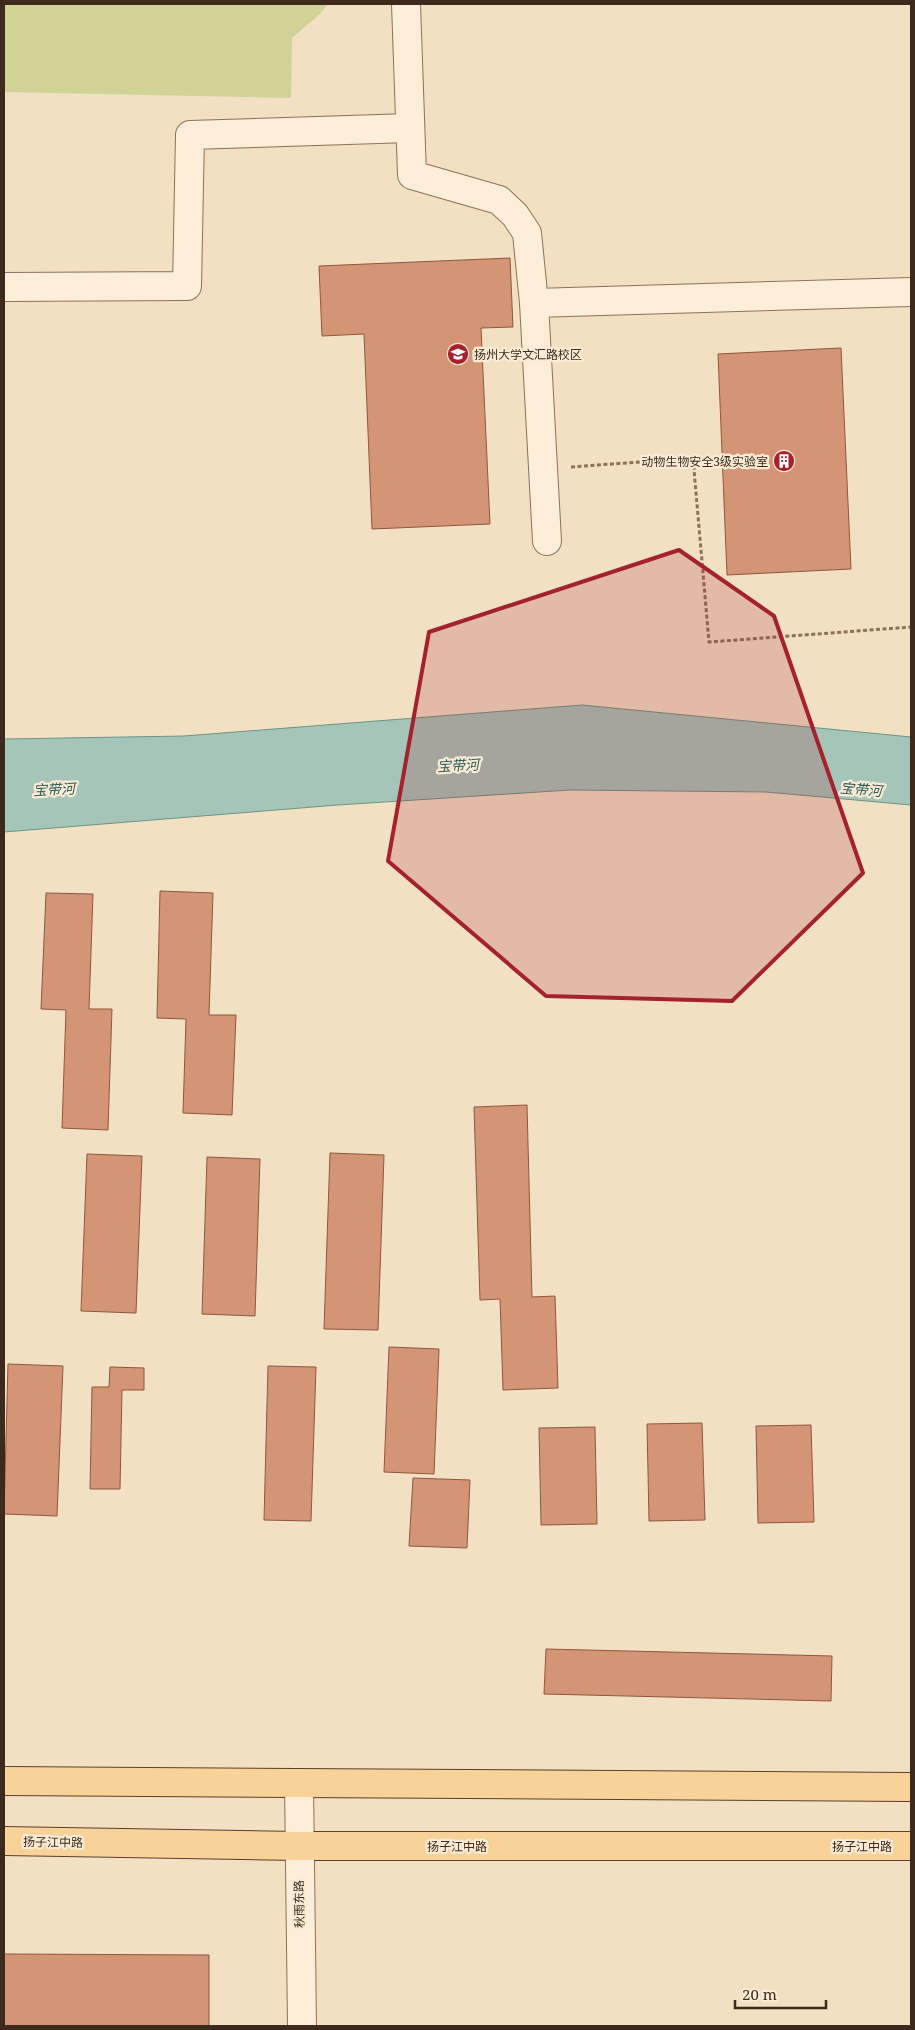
<svg xmlns="http://www.w3.org/2000/svg" width="915" height="2030" font-family="'Noto Serif','Noto Sans SC',serif">
<rect width="100%" height="100%" fill="#f2e0c3"/>
<path fill="#d0d296" d="M4,4H328L320,14L292,38L291,98L4,92Z"/>
<path fill="#a6c5b9" stroke="#6b9487" d="M582,705L911,737V805L766,792L570,790L338,805L4,832V739L184,736Z"/>
<g fill="#d49576" stroke="#90563b">
<path d="M510,258L513,327L481,328L490,524L372,529L364,334L322,336L319,266Z"/>
<path d="M841,348L851,569L727,575L718,354Z"/>
<path d="M160,891L213,893L209,1015H236L232,1115L183,1113L186,1019L157,1018Z"/>
<path d="M46,893L93,894L89,1009H112L108,1130L62,1128L66,1010L41,1009Z"/>
<path d="M527,1105L532,1297L555,1296L558,1388L503,1390L500,1299L480,1300L474,1107Z"/>
<path d="M330,1153L384,1155L378,1330L324,1329Z"/>
<path d="M87,1154L142,1156L136,1313L81,1311Z"/>
<path d="M207,1157L260,1159L255,1316L202,1314Z"/>
<path d="M389,1347L439,1349L434,1474L384,1472Z"/>
<path d="M8,1364L63,1366L57,1516L4,1514Z"/>
<path d="M268,1366L316,1367L311,1521L264,1520Z"/>
<path d="M110,1367L144,1368V1390H122L120,1489H90L92,1387H109Z"/>
<path d="M702,1423L705,1520L649,1521L647,1424Z"/>
<path d="M811,1425L814,1522L758,1523L756,1426Z"/>
<path d="M595,1427L597,1524L541,1525L539,1428Z"/>
<path d="M413,1478L470,1480L467,1548L409,1546Z"/>
<path d="M546,1649L832,1656L831,1701L544,1694Z"/>
<path d="M4,1954L209,1955V2026H4Z"/>
</g>
<g fill="none" stroke-linecap="round" stroke-linejoin="round">
<g stroke="#8f7058" stroke-width="30">
<g id="minor">
<path d="M406,4L412,175L499,200L515,215L527,233L534,303L547,541"/>
<path d="M4,287L187,286L190,135L410,128"/>
<path d="M534,303L911,292"/>
<path d="M299,1783L302,2026"/>
</g>
</g>
<g stroke="#5c3f2c" stroke-width="30">
<g id="major">
<path d="M4,1781L911,1787"/>
<path d="M4,1841L298,1846H911"/>
</g>
</g>
<path stroke="#8f7058" stroke-width="3" stroke-dasharray="4 2.5" stroke-linecap="butt" d="M571,467L693,458L709,642L911,627"/>
<use href="#minor" stroke="#fceed8" stroke-width="28"/>
<use href="#major" stroke="#f8d298" stroke-width="28"/>
</g>
<path fill="#a3222e" fill-opacity="0.2" stroke="#a3222e" stroke-width="4" stroke-linejoin="round" d="M679,550L774,616L863,873L732,1001L546,996L388,861L429,632Z"/>
<defs>
<g id="university-disc" transform="scale(1.125)"><circle r="9.5" fill="#a3222e" stroke="#f9ebd4"/><path d="M0-5L7-2L0 1L-7-2ZM-4 1L0 2.5L4 1V4Q0 6-4 4Z" fill="#fff"/></g>
<g id="building-disc" transform="scale(1.125)"><circle r="9.5" fill="#a3222e" stroke="#f9ebd4"/><path d="M-4-6H4V6H1V3H-1V6H-4ZM-2.5-4.3h1.7v1.8h-1.7ZM.8-4.3h1.7v1.8H.8ZM-2.5-1h1.7V.8h-1.7ZM.8-1h1.7V.8H.8Z" fill="#fff"/></g>
</defs>
<g fill-rule="evenodd">
<use href="#university-disc" x="458" y="354"/>
<use href="#building-disc" x="784" y="461"/>
</g>
<g text-anchor="middle" dominant-baseline="central" stroke-width="4.5" stroke-linejoin="round" paint-order="stroke">
<g font-size="12" fill="#3d2a1d" stroke="#f9ebd4" text-anchor="start">
<text x="474" y="354">扬州大学文汇路校区</text>
<text x="768" y="461" text-anchor="end">动物生物安全3级实验室</text>
</g>
<g font-size="12" fill="#3d2a1d" stroke="#f9ebd4">
<text transform="translate(53 1842) rotate(1)">扬子江中路</text>
<text x="457" y="1846">扬子江中路</text>
<text x="862" y="1846">扬子江中路</text>
<text transform="translate(299 1904) rotate(-91)">秋雨东路</text>
</g>
<g font-size="14" font-style="italic" fill="#2b5e57" stroke="#f9ebd4">
<text transform="translate(458 765) rotate(-3)">宝带河</text>
<text transform="translate(54 789) rotate(-3)">宝带河</text>
<text transform="translate(861 789) rotate(5)">宝带河</text>
</g>
</g>
<rect width="915" height="2030" fill="none" stroke="#3d2a1d" stroke-width="10"/>
<path d="M735 2000v8h91v-8" fill="none" stroke="#3d2a1d" stroke-width="2.5"/>
<text x="742" y="2000" font-size="15" fill="#3d2a1d" stroke="#f9ebd4" stroke-width="4" paint-order="stroke">20 m</text>
</svg>
